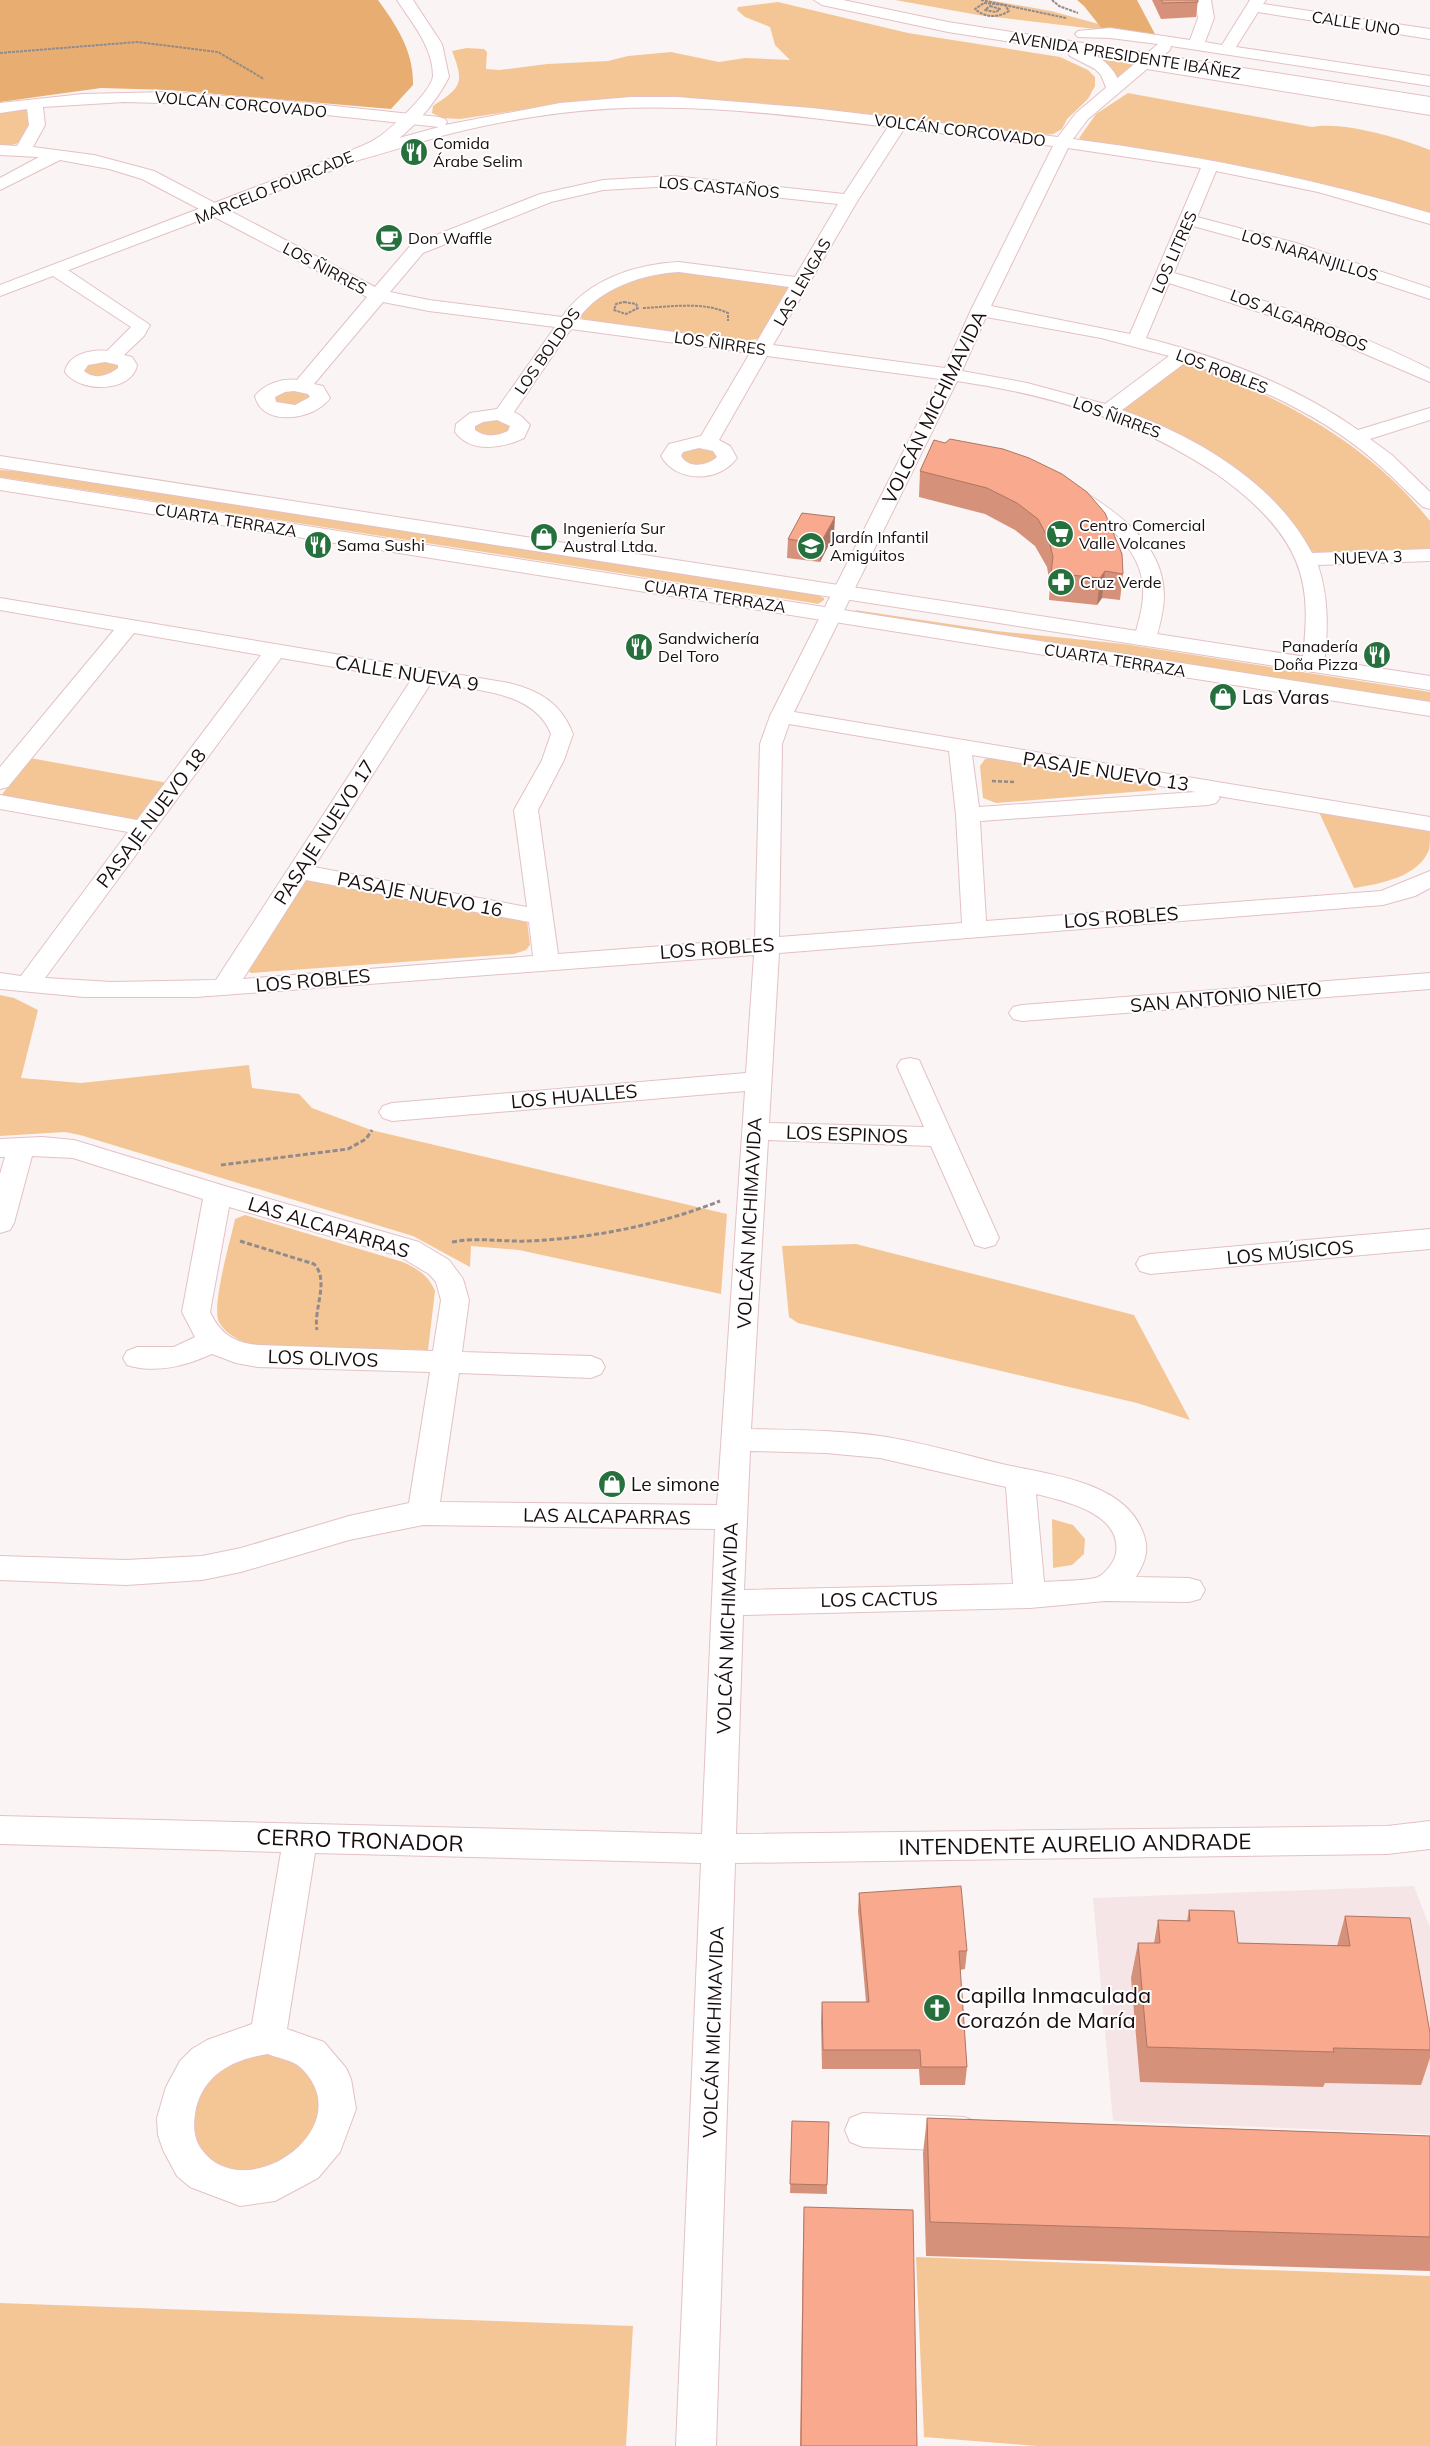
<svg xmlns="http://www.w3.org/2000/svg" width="1430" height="2446" font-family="Mulish,sans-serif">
<rect width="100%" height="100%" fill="#fbf4f4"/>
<path fill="#f6e5e6" d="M1414,1886L1430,1928V2134L1113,2121L1093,1898Z"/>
<g fill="#f4c696">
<path d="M895,0H989L1051,11L1106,26L1103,30L978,15Z"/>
<path d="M778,2L908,33L1060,57L1088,70L1095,77V86L1088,99L1067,119L1062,129L1053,134L1043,135L759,103L665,96L580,101L460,119L442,118L432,113L433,106C461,87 465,84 452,51L467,48L484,49L487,52L486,69L499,70L547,64L608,61L628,56L671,52L719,62L745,58L790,60L775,45L770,27L745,17L737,10L738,7Z"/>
<path d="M1096,58L1139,65L1118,80L1114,72Z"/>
<path d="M1128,93L1312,127C1343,121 1400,138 1430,150V214C1317,180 1203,154 1086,142L1079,138L1096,114Z"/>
<path d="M25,109L29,113C31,135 23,147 0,146V113Z"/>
<path d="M678,270L790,286L759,339L738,341L585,320L580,317C598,289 645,274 678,270Z"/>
<path d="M102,360L118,364L117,371C105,377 96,378 83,372L84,366Z"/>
<path d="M1183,364C1203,367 1222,377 1240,384C1313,415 1380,458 1430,521V552L1319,554L1311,551L1286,515L1265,494L1123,411L1122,408Z"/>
<path d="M292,389L309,394V400L292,407L275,402V395Z"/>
<path d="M499,419L509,424L511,427L510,430L500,436L479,435L473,429L479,422Z"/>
<path d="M689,447L712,449L719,455L708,465L685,464L679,453Z"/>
<path d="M0,470L29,472L817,595L824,598V600L818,604L813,603L0,477Z"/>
<path d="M855,610L996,631L1124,644L1430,692V703L857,612Z"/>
<path d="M30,758L168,783L137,824L0,797Z"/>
<path d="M991,758L1152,786L1157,790L996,803L983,798L980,766L985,759Z"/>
<path d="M1318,810L1430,830C1430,836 1430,844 1429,850C1418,877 1380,884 1354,888Z"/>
<path d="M305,878L527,920L530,945L526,950L514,954L251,973L247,969Z"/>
<path d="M0,995L14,998L38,1010L21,1078L81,1083L249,1065L252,1088L299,1094L312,1108L371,1130L727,1214L721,1294L519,1250L471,1246L470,1267L413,1236L80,1135L65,1132L0,1136Z"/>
<path d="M245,1215L403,1262C418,1269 429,1276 435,1291L428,1350L258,1346C243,1343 227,1336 219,1322C211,1306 231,1239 235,1219Z"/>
<path d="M856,1244L1134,1315L1190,1420L1137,1403L798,1323L789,1317L782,1246Z"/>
<path d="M1052,1519L1073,1525L1085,1539L1084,1554L1072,1565L1053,1568Z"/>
<path d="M266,2054C302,2060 327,2082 316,2121C315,2127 314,2135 310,2139C290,2167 250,2179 219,2164C192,2152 184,2108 203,2085C209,2078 221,2068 229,2063C238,2057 255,2056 266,2054Z"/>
<path d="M916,2257L1430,2276V2446H1037L924,2437Z"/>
<path d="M0,2303L633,2326L626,2446H0Z"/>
</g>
<g fill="#e8ae71">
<path d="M0,0H378C397,26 414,52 413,85L391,109L169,90L101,88L0,102Z"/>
<path d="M1077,0H1137L1156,36L1103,30L1084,6Z"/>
</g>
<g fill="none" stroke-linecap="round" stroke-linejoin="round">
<g stroke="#e3c1c4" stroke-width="2">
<g id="minor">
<path d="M1195,0H1211L1214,18L1205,42L1222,45L1250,0H1266L1263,4L1430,29V39L1258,12L1236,47L1430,76V86L1171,46L1170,50L1157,61L1430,105V115L1147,69L1088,119L1073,139C1195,155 1313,178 1430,213V224L1318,192L1216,171L1197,217L1296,243L1430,288V299L1284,251L1193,226L1174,273C1262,298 1348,328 1430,369V382L1293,323L1169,283L1146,338C1220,357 1296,386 1358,430L1430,408V420L1370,439L1392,455L1430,492V509L1423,507C1408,493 1394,478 1379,465C1325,416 1254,385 1186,362L1122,410C1195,436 1275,482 1312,553L1430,549V561L1318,565C1329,599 1328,630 1324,665L1321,670L1313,672L1305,670L1302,665C1306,630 1310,594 1296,561C1281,525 1249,497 1218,475C1138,421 1052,395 957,381L794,712L1430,817V831L1218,796L1220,798L1216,803L1208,805L980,821L986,921L1381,891L1430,871V888L1415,896L1383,905L779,953L769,1123L924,1127L897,1066L901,1060L910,1058L919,1060L999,1238L995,1245L985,1248L975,1245L931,1146L768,1140L751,1429C794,1430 837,1430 880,1436C921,1442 961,1454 1002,1464C1046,1474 1121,1481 1141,1528C1150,1547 1147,1559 1136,1577L1189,1578L1200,1581L1205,1590L1200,1599L1189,1602L1105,1601L1030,1608L743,1615L736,1834L1387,1826L1430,1821V1849L1387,1854L735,1863L716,2446H676L701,1863L315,1853L287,2029L324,2042L346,2068L351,2079L356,2109L340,2152L318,2178L275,2201L240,2206L190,2187L177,2176L163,2150L158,2135L157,2118L166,2087L180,2061L192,2049L207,2040L252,2024L281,1852L0,1844V1816L702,1834L715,1529L423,1525L349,1540L241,1572L202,1580L126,1585L0,1580V1556L126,1560L202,1556L241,1548L349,1516L409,1503L430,1372L258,1367L236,1363L212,1354C185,1366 156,1374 127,1365L123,1358L127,1351L137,1347H174L195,1337L182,1312L203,1199L73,1158L32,1156L14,1223L10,1230L0,1233V1174L5,1157H0V1139L42,1137L74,1140L228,1187L419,1242L449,1260L463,1279L469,1300L462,1352L591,1356L601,1360L605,1367L601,1374L591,1378L459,1373L440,1502L717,1505L745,1091L392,1121L383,1118L379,1112L383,1106L392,1103L746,1073L754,955L196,997H84L0,989V973L21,976L128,832L0,809V795L137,820L261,655L134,633L8,787L0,789V767L114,630L0,610V598L509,683C540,691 561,703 573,734L564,760L538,810L558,954L755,939L760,744L770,716L940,379L767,356L719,440L730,446L737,458C719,483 676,483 661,456L669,444L701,436L750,353L571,329L514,412L521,416L530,425L524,438C503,448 471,454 455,432L456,424L470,413L497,409L555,327L429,311L383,302L314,384L323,386L330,398C315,420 262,428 255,396C264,384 283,378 297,380L367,297L142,179L109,169L60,160L0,190V178L39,157L0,155V145L17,146L29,125L27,109L0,113V103L83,94L166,92L268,99L439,117L445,119L447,122L445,125L560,103L631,97H677L812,108L1058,137L1076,113L1158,44L1110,38L1078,37L1075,34L1078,31L1110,28L1190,40L1198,18ZM124,102L234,105L439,127L345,153L343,157L345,161L351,162C375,156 399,148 424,141C468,128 514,119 561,113C670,99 779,114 888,127L844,194L673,176L603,180L540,194L411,245L375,287L154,171L94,155L33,147L45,125L43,107ZM904,129L1053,146L971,310L945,368L773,345L858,200ZM1068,148L1201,168L1130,334L991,306ZM673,186L838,204L795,277L679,262C635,264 587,280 562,317L429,300L390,292L423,253L551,202L603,190ZM679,272L789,287L756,343L578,319C600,288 643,274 679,272ZM986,317L1101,338L1169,356L1105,404L1027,383L962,371ZM294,391L308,394L310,397L295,405L276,402L275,397L285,392ZM497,420L510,426L508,431C497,436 486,438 475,430V426L483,422ZM699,448L713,451L717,457C707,466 689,469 681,456L683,452ZM281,658L411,680L216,980L112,982L45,978ZM431,683C472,690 534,690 551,734L542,760L514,810L527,907L314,867ZM789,724L949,751L956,815L962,923L779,937L782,744ZM972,755L1196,792L979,807ZM306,880L529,922L533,956L243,979ZM229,1207L399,1256L429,1274L436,1282L441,1300L433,1351L258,1345C235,1343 220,1334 210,1312ZM750,1451L826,1453L880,1458L1006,1487L1013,1584L744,1590ZM1036,1494C1064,1501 1122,1513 1116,1553C1115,1561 1106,1573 1098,1577C1090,1581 1055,1581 1044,1582ZM268,2054C277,2058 292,2060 300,2067C364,2126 246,2209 202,2150C194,2140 193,2126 195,2114C201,2075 233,2059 268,2054Z"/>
<path d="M56,265L62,266L150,325L144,336L124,355L132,357L137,365C132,393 79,393 65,372C68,354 92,349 107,351L131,327L50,274L47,270L50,266ZM105,362L118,365V368C108,376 94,380 84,371L88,365Z"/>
<path d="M1076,489L1083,491C1128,519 1174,555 1162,614C1160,624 1158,635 1153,644L1145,645L1137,644L1134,639C1138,623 1144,606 1143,589C1142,546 1101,520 1069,499L1066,495L1069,491Z"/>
<path d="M1430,973V989L1022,1021L1013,1019L1009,1013L1013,1007L1022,1005Z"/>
<path d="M1430,1229V1249L1150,1274L1140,1271L1136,1264L1140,1257L1150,1254Z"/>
<path d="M863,2113L964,2117L977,2122L982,2134L977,2146L964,2151L863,2147L850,2142L845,2130L850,2118Z"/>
</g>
</g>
<g stroke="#e3c1c4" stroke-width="2">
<g id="major">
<path d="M397,0H413L442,44L449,77C437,101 410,134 386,147C376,153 365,157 354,162L0,296V285L342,154C353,149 367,145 377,138C390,130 432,91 433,76C433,47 412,23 397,0Z"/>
<path d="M814,0H843L948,22L1430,97V107L1093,54C1108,62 1117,73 1122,89L1114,94L1108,92L1101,75L1095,69L1070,56L1068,53L1070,51L948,32L822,5Z"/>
<path d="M0,456L1430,676V690L0,468Z"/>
<path d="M0,478L1430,702V716L0,490Z"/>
</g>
</g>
<g stroke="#938a8b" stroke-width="2" stroke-dasharray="3 1" stroke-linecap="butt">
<path d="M981,0L1066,18"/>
<path d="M1052,0L1059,6L1078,13"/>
<path d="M984,3L1005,5L1009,11C998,18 985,18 975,9Z"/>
<path d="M990,6L1000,9L996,12L985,10Z"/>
<path d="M0,53L137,42L218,52L264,79"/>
<path d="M624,302L636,304L638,308L626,314L614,310L616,304Z"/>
<path d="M643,308C671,307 702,301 728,313V321"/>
</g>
<path stroke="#938a8b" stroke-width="2.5" stroke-dasharray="4 2" stroke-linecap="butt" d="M992,781L1016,782"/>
<g stroke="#938a8b" stroke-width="3" stroke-dasharray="5 2.5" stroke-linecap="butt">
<path d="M221,1165L348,1149L366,1139L372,1130"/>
<path d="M240,1241L314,1264C330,1280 313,1310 317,1330"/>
<path d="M452,1242C478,1237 503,1242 529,1241C594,1238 659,1225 720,1201"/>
</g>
<use href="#minor" fill="#fff" fill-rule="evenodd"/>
<use href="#major" fill="#fff" fill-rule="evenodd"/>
</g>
<g fill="#d6917a">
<path d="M1152,0H1198L1196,17L1161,19Z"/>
<path d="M934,440L1123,574L1120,600L1102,598L1097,605L1049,600L1050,584L1047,567L1035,546L1015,530L985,514L919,497L920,471Z"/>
<path d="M834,535L820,562L787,558L788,539Z"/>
<path d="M859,1893L967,1951L965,1969L960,1970L967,2067L965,2085H920L919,2069H822L821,2021L822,2002H866L858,1911Z"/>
<path d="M1189,1910L1238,1943L1337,1946L1345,1916L1430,2033V2058L1421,2085L1325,2083L1323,2087L1140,2082L1131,1978L1138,1943H1154L1158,1920L1187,1921Z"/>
<path d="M927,2118L1430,2136V2271L926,2256L923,2153Z"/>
<path d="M792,2121L827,2185V2194L790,2193Z"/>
<path d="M804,2207L917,2446H800L803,2241Z"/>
</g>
<g fill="#ae7663">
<path d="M835,517L834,535L820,562V544Z"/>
<path d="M1105,571L1102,598L1097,605L1100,578Z"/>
</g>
<g fill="#f9a98e" stroke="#ae7663">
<path d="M1161,0H1198V2L1163,3Z"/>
<path d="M950,439L1003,449L1029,458L1062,474L1087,492L1105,513L1122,554L1123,574L1105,571L1100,578L1051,573L1053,557L1049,540L1038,519L1017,503L987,488L920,471L934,440L945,443Z"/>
<path d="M802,513L835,517L820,544L788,539Z"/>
<path d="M961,1886L967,1951H959L967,2067H921L920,2050H823L822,2002H869L859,1893Z"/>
<path d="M1189,1910L1234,1911L1238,1943L1350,1946L1345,1916L1410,1918L1430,2033V2050L1333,2048L1334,2052L1147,2047L1138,1943H1160L1158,1920L1190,1921Z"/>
<path d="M927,2118L1430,2136V2237L930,2222Z"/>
<path d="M792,2121L829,2122L827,2185L790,2184Z"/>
<path d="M804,2207L913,2210L917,2446H801Z"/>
</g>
<defs>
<g id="restaurant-disc" transform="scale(1.4375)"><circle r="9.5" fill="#26703e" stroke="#fff"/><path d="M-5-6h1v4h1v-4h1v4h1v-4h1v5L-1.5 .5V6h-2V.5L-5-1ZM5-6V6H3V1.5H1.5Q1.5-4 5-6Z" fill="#fff"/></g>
<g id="cafe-disc" transform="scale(1.4375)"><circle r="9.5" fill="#26703e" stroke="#fff"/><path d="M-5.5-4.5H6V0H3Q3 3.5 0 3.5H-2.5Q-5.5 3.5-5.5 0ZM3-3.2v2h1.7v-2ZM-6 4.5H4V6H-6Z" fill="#fff"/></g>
<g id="supermarket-disc" transform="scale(1.4375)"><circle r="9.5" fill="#26703e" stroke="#fff"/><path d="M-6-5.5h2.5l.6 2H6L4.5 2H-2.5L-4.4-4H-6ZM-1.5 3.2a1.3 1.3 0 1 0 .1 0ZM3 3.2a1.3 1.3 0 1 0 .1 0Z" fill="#fff"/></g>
<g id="shop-disc" transform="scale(1.4375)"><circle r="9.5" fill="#26703e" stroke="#fff"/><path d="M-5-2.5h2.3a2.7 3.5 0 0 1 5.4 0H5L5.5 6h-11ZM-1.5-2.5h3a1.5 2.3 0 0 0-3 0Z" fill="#fff"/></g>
<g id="school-disc" transform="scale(1.4375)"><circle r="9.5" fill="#26703e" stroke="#fff"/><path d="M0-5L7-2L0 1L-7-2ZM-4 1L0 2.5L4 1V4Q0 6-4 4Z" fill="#fff"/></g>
<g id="pharmacy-disc" transform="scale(1.4375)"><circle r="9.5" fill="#26703e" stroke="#fff"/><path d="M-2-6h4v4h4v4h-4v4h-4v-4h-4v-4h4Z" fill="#fff"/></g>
<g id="church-disc" transform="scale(1.4375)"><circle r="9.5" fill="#26703e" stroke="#fff"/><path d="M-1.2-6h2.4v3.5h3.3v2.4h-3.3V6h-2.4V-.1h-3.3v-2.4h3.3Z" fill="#fff"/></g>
</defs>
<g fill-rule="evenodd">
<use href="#restaurant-disc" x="414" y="152"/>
<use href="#cafe-disc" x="389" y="238"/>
<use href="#supermarket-disc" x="1060" y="534"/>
<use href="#shop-disc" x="544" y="537"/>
<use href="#restaurant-disc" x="318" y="545"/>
<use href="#school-disc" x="811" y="546"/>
<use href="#pharmacy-disc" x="1061" y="582"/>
<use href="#restaurant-disc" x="639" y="647"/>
<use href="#restaurant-disc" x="1377" y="655"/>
<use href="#shop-disc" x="1223" y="697"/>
<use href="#shop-disc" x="612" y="1484"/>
<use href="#church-disc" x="937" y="2008"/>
</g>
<g text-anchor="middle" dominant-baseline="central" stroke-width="4" stroke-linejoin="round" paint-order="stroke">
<g font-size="16" fill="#180d0e" stroke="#fff">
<text transform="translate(1356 23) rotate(9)">CALLE UNO</text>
<text transform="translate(1125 55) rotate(9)">AVENIDA PRESIDENTE IBÁÑEZ</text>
<text transform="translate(241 104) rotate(5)">VOLCÁN CORCOVADO</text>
<text transform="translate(960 130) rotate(7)">VOLCÁN CORCOVADO</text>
<text transform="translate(274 187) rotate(-22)">MARCELO FOURCADE</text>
<text transform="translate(719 187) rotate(5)">LOS CASTAÑOS</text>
<text transform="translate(1174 252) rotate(-66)">LOS LITRES</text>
<text transform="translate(1310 255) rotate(17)">LOS NARANJILLOS</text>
<text transform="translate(325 268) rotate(28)">LOS ÑIRRES</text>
<text transform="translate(802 282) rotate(-60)">LAS LENGAS</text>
<text transform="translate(1299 320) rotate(21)">LOS ALGARROBOS</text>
<text transform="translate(720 343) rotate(8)">LOS ÑIRRES</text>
<text transform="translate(547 351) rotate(-55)">LOS BOLDOS</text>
<text transform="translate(1222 371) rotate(21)">LOS ROBLES</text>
<text transform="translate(1117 417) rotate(20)">LOS ÑIRRES</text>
<text transform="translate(226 520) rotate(9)">CUARTA TERRAZA</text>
<text transform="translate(1368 557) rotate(-2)">NUEVA 3</text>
<text transform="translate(715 596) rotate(9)">CUARTA TERRAZA</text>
<text transform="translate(1115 660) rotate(9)">CUARTA TERRAZA</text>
</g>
<g font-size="16" fill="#180d0e" stroke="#fff" text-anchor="start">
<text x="433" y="143">Comida<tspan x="433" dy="18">Árabe Selim</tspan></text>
<text x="408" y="238">Don Waffle</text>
<text x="1079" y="525">Centro Comercial<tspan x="1079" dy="18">Valle Volcanes</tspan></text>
<text x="563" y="528">Ingeniería Sur<tspan x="563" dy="18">Austral Ltda.</tspan></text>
<text x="830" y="537">Jardín Infantil<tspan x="830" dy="18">Amiguitos</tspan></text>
<text x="337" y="545">Sama Sushi</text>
<text x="1080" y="582">Cruz Verde</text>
<text x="658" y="638">Sandwichería<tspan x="658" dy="18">Del Toro</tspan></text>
<text x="1358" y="646" text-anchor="end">Panadería<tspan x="1358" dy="18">Doña Pizza</tspan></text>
</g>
<g font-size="19" fill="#180d0e" stroke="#fff">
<text transform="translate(934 407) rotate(-64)">VOLCÁN MICHIMAVIDA</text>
<text transform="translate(407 673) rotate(9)">CALLE NUEVA 9</text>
<text transform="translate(1106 771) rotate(9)">PASAJE NUEVO 13</text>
<text transform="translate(151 818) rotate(-53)">PASAJE NUEVO 18</text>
<text transform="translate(324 832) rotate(-57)">PASAJE NUEVO 17</text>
<text transform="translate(420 894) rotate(11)">PASAJE NUEVO 16</text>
<text transform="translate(1121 917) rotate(-4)">LOS ROBLES</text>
<text transform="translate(717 948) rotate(-4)">LOS ROBLES</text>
<text transform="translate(313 980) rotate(-5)">LOS ROBLES</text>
<text transform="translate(1226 997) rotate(-5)">SAN ANTONIO NIETO</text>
<text transform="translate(574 1096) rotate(-5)">LOS HUALLES</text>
<text transform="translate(847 1134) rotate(2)">LOS ESPINOS</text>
<text transform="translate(749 1223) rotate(-87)">VOLCÁN MICHIMAVIDA</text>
<text transform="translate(329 1227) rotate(17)">LAS ALCAPARRAS</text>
<text transform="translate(1290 1252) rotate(-5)">LOS MÚSICOS</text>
<text transform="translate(323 1358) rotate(2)">LOS OLIVOS</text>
<text transform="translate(607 1516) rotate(1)">LAS ALCAPARRAS</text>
<text transform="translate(879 1599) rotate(-1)">LOS CACTUS</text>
<text transform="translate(727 1628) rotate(-88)">VOLCÁN MICHIMAVIDA</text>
<text transform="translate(713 2032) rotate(-88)">VOLCÁN MICHIMAVIDA</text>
</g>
<g font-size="19" fill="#180d0e" stroke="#fff" text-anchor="start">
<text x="1242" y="697">Las Varas</text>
<text x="631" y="1484">Le simone</text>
</g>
<g font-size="22" fill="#180d0e" stroke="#fff">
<text transform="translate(360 1840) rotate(2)">CERRO TRONADOR</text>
<text transform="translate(1075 1844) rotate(-1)">INTENDENTE AURELIO ANDRADE</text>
</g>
<g font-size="22" fill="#180d0e" stroke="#fff" text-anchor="start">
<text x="956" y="1995">Capilla Inmaculada<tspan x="956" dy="25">Corazón de María</tspan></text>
</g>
</g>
</svg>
